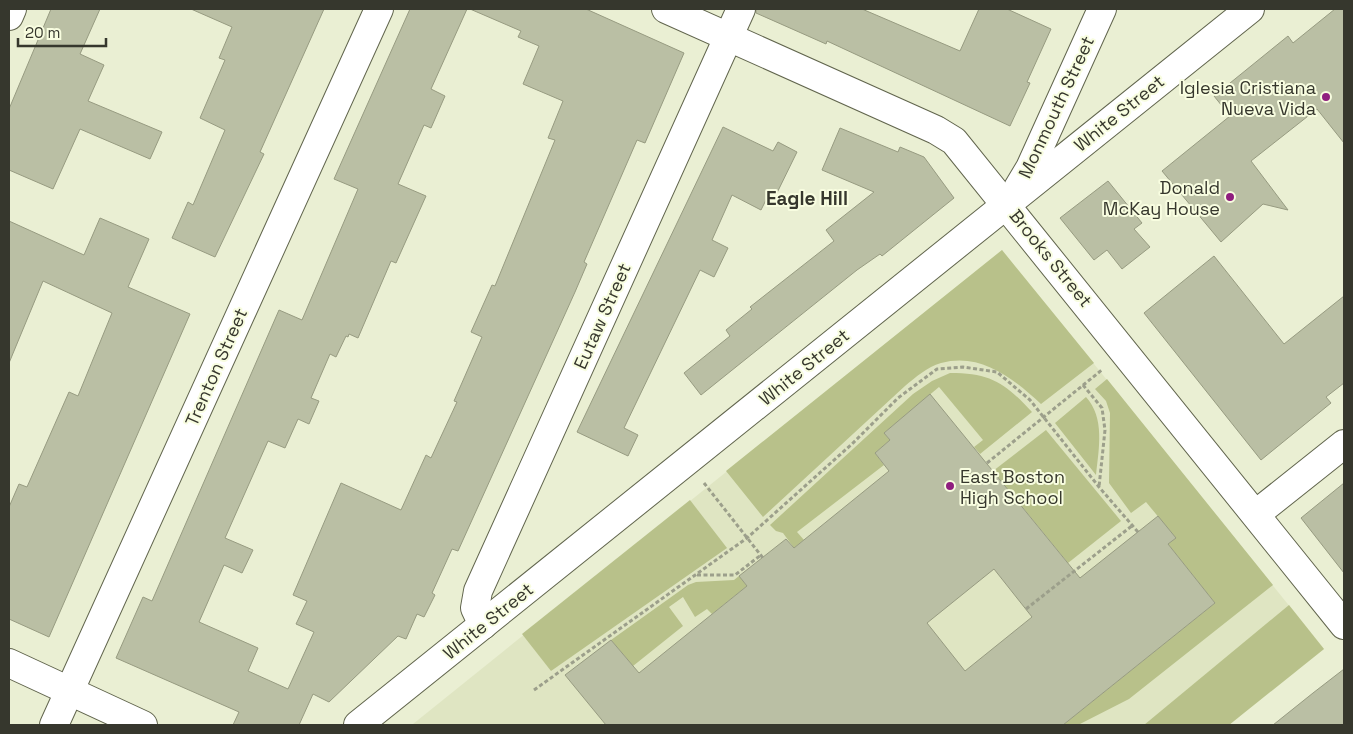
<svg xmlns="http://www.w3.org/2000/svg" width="1353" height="734" font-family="'Space Grotesk',sans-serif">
<rect width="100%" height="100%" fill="#eaefd3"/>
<path fill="#dfe5c2" d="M1002,250L1324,649L1229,725L413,724Z"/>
<g fill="#b8c18a">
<path d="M1002,250L1094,363L1041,404C1014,379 981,352 941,363C927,367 916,377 905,386L763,517L726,471Z"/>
<path d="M950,373C991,373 1005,383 1032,412L980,454L974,447L983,440L939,387L884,433L890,440L875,453L884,465L797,532L804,540L794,548L783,533L776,531L770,525L913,394L932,381Z"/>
<path d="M1107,379L1273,585L1129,699L1078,725H1063L1215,603L1168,544L1175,537L1146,502L1131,513L1109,483L1110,413L1106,401L1095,389Z"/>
<path d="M1086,397C1105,418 1099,448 1096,475L1055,423Z"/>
<path d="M1046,430L1121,521L1068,563L993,471Z"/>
<path d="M690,500L727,548L551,671L522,634Z"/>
<path d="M739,576L747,586L712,614L707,609L695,617L683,597L669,607L683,626L633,666L611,640L688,585L696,582L734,580Z"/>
<path d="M1289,605L1324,649L1229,725H1144Z"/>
</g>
<g fill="#babfa4" stroke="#979b81" fill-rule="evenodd">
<path d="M51,9H100L80,54L104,65L88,101L162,132L150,159L80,129L53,189L9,170V109Z"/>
<path d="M191,9H324L260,152L264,154L215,257L172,238L188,202L193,205L225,130L200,118L225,60L219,58L232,27Z"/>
<path d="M410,9H467L431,89L445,96L431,128L424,125L398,184L426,196L396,263L391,261L358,338L349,334L348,337L346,336L336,357L330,354L311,398L319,401L309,424L298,419L285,448L268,441L225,538L253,550L242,573L224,565L199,622L258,648L248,671L288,689L314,632L296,624L307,601L293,595L341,483L401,510L426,455L431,458L457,402L454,401L482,337L471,332L492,285L495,286L555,140L548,138L563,101L523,84L539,46L518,37L521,31L470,9H586L684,53L645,143L637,140L584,262L587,264L575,292L458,551L452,549L432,593L435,595L424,617L417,614L406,639L398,636L329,702L313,694L299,725H233L239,712L116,658L143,597L152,601L279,310L302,320L358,189L334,179Z"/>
<path d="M756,9H862L960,51L979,9H1007L1051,29L1027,82L1030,83L1010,126L827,41L826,44L756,13Z"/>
<path d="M1335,9H1344V143L1317,109L1251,161L1288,210L1263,204L1221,242L1162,171L1230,116L1214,96L1288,36L1293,43Z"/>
<path d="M723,127L773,151L778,142L797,152L773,201L767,198L761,210L732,195L712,240L728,248L714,277L700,270L624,428L638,435L628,456L577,432Z"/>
<path d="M840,128L898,152L900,147L924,157L954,198L882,256L880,254L857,270L701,395L684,373L730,336L726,330L752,309L750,307L834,241L826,230L874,192L822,170Z"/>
<path d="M1108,181L1142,223L1134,229L1150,247L1122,269L1107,250L1094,260L1060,218Z"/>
<path d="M100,218L149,239L128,287L190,314L49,637L9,619V507L19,484L27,487L69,392L78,396L112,313L43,281L9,363V221L84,255Z"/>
<path d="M1214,256L1284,344L1344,296V383L1326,397L1331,403L1261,460L1144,313Z"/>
<path d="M930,394L1080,578L1158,516L1176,538L1168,544L1215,603L1063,725H606L565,675L611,640L639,673L747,586L739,576L786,539L794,548L889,471L875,453L890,440L884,433ZM994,569L1032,617L965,671L927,623Z"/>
<path d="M1344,483V573L1301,518Z"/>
<path d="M1344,669V725H1273L1313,693Z"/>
</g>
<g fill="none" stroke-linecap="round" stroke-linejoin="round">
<g stroke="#61654d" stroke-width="30">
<g id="minor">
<path d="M666,9L936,130L954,141L1344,625"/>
<path d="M9,16L12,9"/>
<path d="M1018,188L1030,168L1102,9"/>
<path d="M1256,514L1344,444"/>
<path d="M483,625L475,608L478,591L741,9"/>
<path d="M9,663L143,725"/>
<path d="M54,725L379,9"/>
<path d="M358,725L1250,9"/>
</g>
</g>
<g stroke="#9c9f8b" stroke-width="3" stroke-dasharray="4 2.5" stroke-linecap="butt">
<path d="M1083,385L1102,408L1105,430L1099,487"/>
<path d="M987,463L1103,369"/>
<path d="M704,483L763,558"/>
<path d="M697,575H735L761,555"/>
<path d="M1026,609L1133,525"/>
<path d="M534,690L747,538L852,444L898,398L937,369L963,367L997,372L1030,400L1099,487L1138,532"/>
</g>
<use href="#minor" stroke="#fff" stroke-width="28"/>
</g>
<g fill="#8f1e7f" stroke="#f8fde0" stroke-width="2">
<circle cx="1326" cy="97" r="5"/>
<circle cx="1230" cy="197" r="5"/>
<circle cx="950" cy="486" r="5"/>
</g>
<g text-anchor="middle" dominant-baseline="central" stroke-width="4" stroke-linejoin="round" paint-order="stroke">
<g font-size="18" fill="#36372d" stroke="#f8fde0" text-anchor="end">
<text x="1316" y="87">Iglesia Cristiana<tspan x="1316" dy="21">Nueva Vida</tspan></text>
<text x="1220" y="187">Donald<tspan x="1220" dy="21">McKay House</tspan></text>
<text x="960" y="476" text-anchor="start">East Boston<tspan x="960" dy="21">High School</tspan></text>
</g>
<g font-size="18" fill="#36372d" stroke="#f8fde0">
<text transform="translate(1056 107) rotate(-65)">Monmouth Street</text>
<text transform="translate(1119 113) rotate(-39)">White Street</text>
<text transform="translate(1051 258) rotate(51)">Brooks Street</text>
<text transform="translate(602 316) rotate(-66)">Eutaw Street</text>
<text transform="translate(216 367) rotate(-66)">Trenton Street</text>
<text transform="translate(804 367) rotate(-39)">White Street</text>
<text transform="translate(488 621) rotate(-39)">White Street</text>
</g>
<g font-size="19" font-weight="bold" fill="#36372d" stroke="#f8fde0">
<text x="807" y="198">Eagle Hill</text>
</g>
</g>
<rect width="1353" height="734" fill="none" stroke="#36372d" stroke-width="20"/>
<path d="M18 38v8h88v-8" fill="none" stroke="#36372d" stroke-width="2.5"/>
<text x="25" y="38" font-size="15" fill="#36372d" stroke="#f8fde0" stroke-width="4" paint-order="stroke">20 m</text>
</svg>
